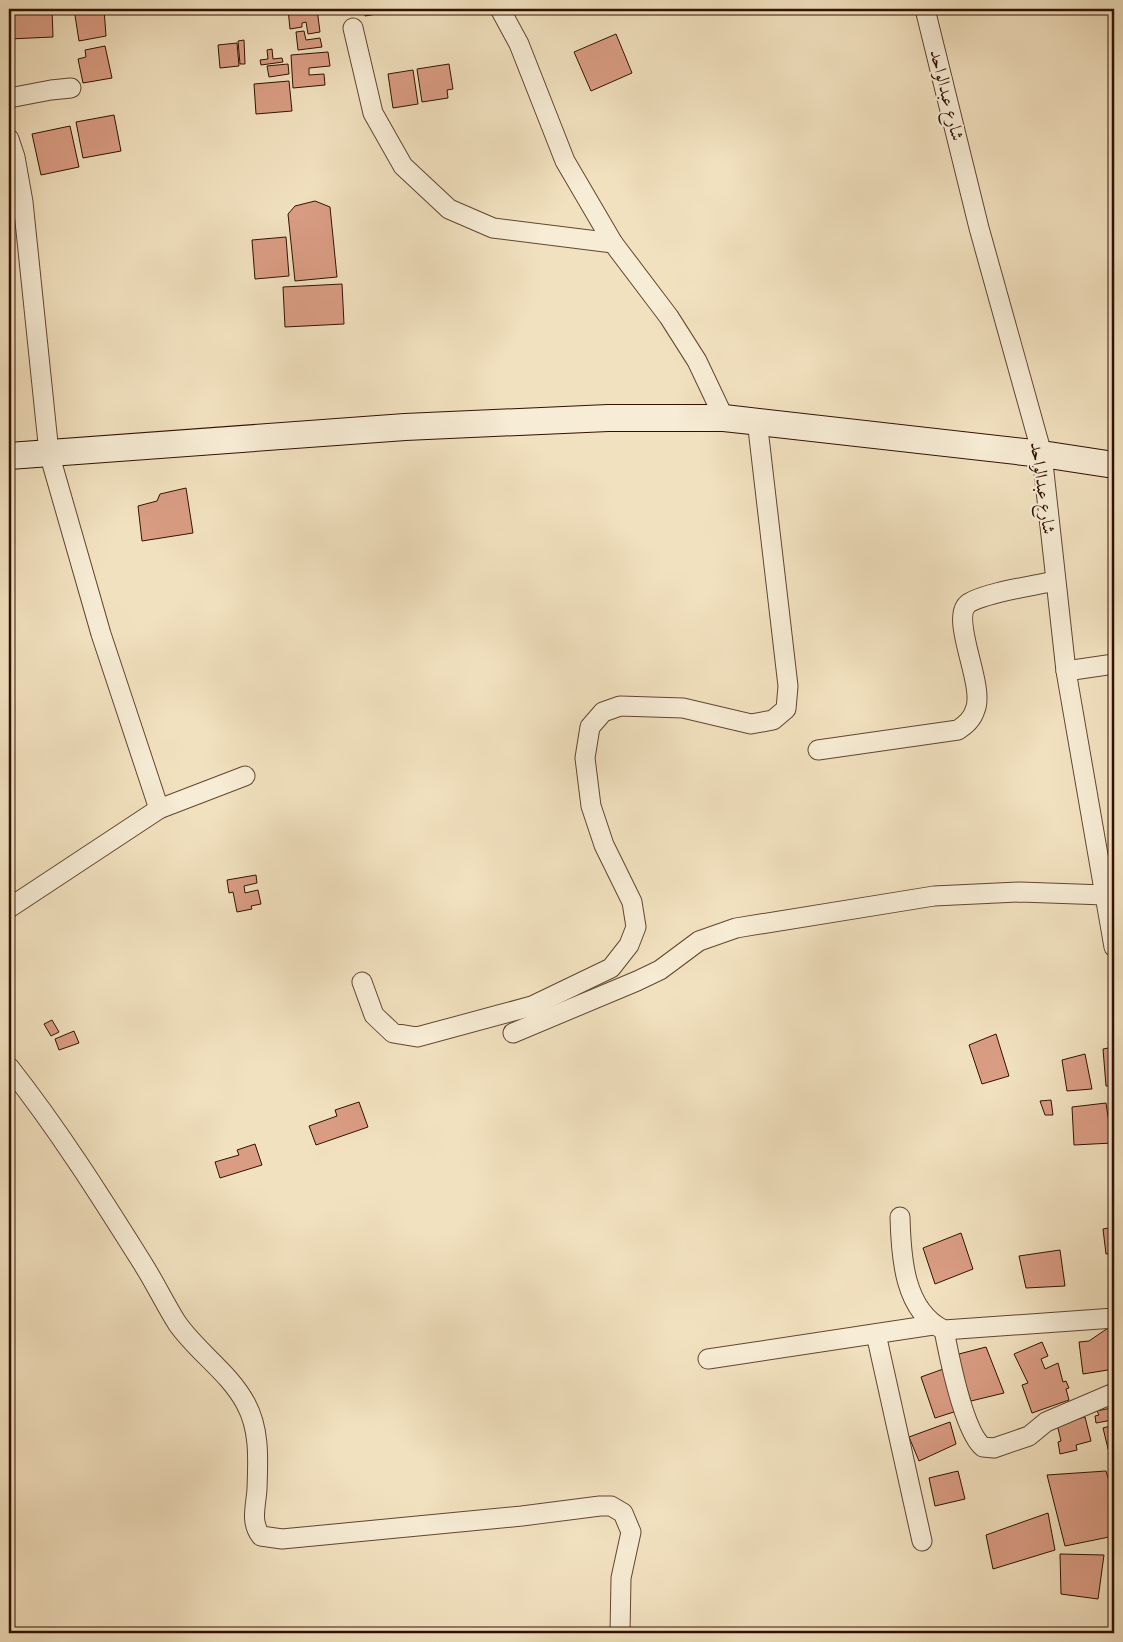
<svg xmlns="http://www.w3.org/2000/svg" width="1123" height="1642" font-family="'IM FELL Great Primer',Amiri,serif">
<rect width="100%" height="100%" fill="#f2e1bf"/>
<filter id="stains"><feTurbulence type="fractalNoise" baseFrequency=".004" numOctaves="4"/><feColorMatrix values="0 0 0 0 .2 0 0 0 0 .09 0 0 0 0 .02 0 0 0 .5 -.17"/></filter>
<radialGradient id="worn" r=".72"><stop offset=".6" stop-color="#630" stop-opacity="0"/><stop offset="1" stop-color="#630" stop-opacity=".3"/></radialGradient>
<g fill="#da9d84" stroke="#311200">
<path d="M9,9H52L53,37L9,39Z"/>
<path d="M74,9H104L106,36L79,41Z"/>
<path d="M288,9H317L320,32L308,34L306,22L302,23V27L290,29Z"/>
<path d="M364,9H387L388,12L365,16Z"/>
<path d="M397,9H420V11L399,14Z"/>
<path d="M304,31L306,40L320,38L322,47L298,50L296,32Z"/>
<path d="M616,34L632,73L591,91L574,52Z"/>
<path d="M244,40L245,64H240L238,41Z"/>
<path d="M237,43L239,66L220,68L218,45Z"/>
<path d="M105,46L112,78L83,83L78,59L86,57L85,50Z"/>
<path d="M272,49L273,59L282,58L283,62L261,65L260,60L268,59L267,50Z"/>
<path d="M328,52L330,66L309,68V75L324,74L325,85L293,88L291,55Z"/>
<path d="M288,64L289,74L269,77L267,66Z"/>
<path d="M449,64L453,89L447,90L448,98L422,102L417,69Z"/>
<path d="M413,70L418,104L393,108L388,74Z"/>
<path d="M289,81L292,111L256,114L254,84Z"/>
<path d="M114,115L121,151L83,158L76,122Z"/>
<path d="M70,126L79,167L41,175L32,134Z"/>
<path d="M315,201L330,207L337,277L295,281L288,214L295,206Z"/>
<path d="M286,237L289,276L255,279L252,240Z"/>
<path d="M342,284L344,324L285,327L283,287Z"/>
<path d="M186,488L193,533L142,541L138,506L157,501L160,494Z"/>
<path d="M256,875L257,883L244,886L245,893L258,890L261,904L251,906L252,909L237,912L233,892L229,893L227,880Z"/>
<path d="M52,1020L59,1032L51,1036L44,1024Z"/>
<path d="M74,1031L79,1043L59,1050L55,1039Z"/>
<path d="M996,1034L1009,1076L982,1084L969,1045Z"/>
<path d="M1114,1047V1086H1106L1103,1049Z"/>
<path d="M1085,1054L1092,1089L1067,1091L1062,1060Z"/>
<path d="M1051,1100L1053,1115H1045L1040,1101Z"/>
<path d="M359,1102L368,1127L316,1145L309,1126L337,1116L335,1110Z"/>
<path d="M1106,1103L1112,1143L1074,1145L1072,1107Z"/>
<path d="M255,1144L262,1165L220,1178L215,1162L239,1155L237,1150Z"/>
<path d="M1114,1227V1253L1106,1254L1103,1229Z"/>
<path d="M961,1233L973,1269L935,1284L923,1248Z"/>
<path d="M1060,1250L1065,1286L1026,1288L1019,1256Z"/>
<path d="M1108,1328L1114,1369L1083,1374L1079,1342L1089,1341Z"/>
<path d="M1042,1342L1048,1356L1041,1359L1045,1369L1058,1363L1063,1382L1066,1381L1069,1388L1066,1389L1069,1400L1032,1413L1022,1385L1028,1383L1014,1354Z"/>
<path d="M986,1347L1004,1393L971,1401L955,1355Z"/>
<path d="M946,1368L957,1411L935,1418L921,1377Z"/>
<path d="M1111,1408L1114,1413L1112,1420L1096,1423L1095,1416L1099,1415L1097,1411Z"/>
<path d="M1085,1417L1091,1441L1076,1445L1077,1450L1060,1454L1058,1442L1061,1441L1057,1424Z"/>
<path d="M950,1422L956,1444L919,1461L909,1437Z"/>
<path d="M1114,1425V1456L1110,1457L1103,1428Z"/>
<path d="M958,1471L965,1499L935,1506L929,1478Z"/>
<path d="M1106,1471L1114,1498V1536L1065,1546L1047,1475Z"/>
<path d="M1048,1513L1055,1550L993,1569L986,1535Z"/>
<path d="M1060,1554L1104,1555L1098,1599L1061,1594Z"/>
</g>
<g fill="none" stroke-linecap="round" stroke-linejoin="round">
<g stroke="#614630" stroke-width="21">
<g id="street">
<path d="M500,9L519,44L565,161L613,243"/>
<path d="M925,9L979,228L1042,454L1066,671L1114,947"/>
<path d="M353,28L373,113L403,166L449,209L493,228L613,243L669,317L697,361L724,418"/>
<path d="M9,98L51,90L71,88"/>
<path d="M9,139L15,157L23,202L49,453L101,634L159,809"/>
<path d="M1066,671L1114,664"/>
<path d="M818,750L958,730C965,725 972,720 975,710C986,685 948,617 969,603C987,592 1033,586 1055,581"/>
<path d="M9,908L159,809L245,776"/>
<path d="M362,982L374,1015L393,1033L417,1037L532,1006L611,968L629,945L636,927L632,902L604,845L591,806L585,758L590,727L603,712L620,706L683,708L751,724L773,720L786,709L788,686L757,420"/>
<path d="M513,1033L637,981L660,970L699,941L736,928L934,896L1020,892L1105,895"/>
<path d="M9,1067C58,1129 101,1197 143,1264C155,1283 165,1304 177,1323C197,1352 229,1372 246,1404C260,1430 258,1460 257,1489C256,1506 250,1522 261,1536L282,1539L522,1516L600,1506H611L623,1513L631,1532L621,1578L620,1633"/>
<path d="M900,1217C901,1257 904,1311 944,1330L1114,1318"/>
<path d="M944,1330C949,1356 964,1432 983,1447L994,1448L1029,1436L1046,1422L1114,1393"/>
<path d="M876,1334L922,1541"/>
<path d="M708,1359L933,1325"/>
</g>
</g>
<g stroke="#311200" stroke-width="28">
<path id="secondary" d="M9,456L405,427L608,418H724L1042,454L1114,465"/>
</g>
<use href="#street" stroke="#f7ecd5" stroke-width="19"/>
<use href="#secondary" stroke="#f7ecd5" stroke-width="26"/>
</g>
<g text-anchor="middle" dominant-baseline="central" stroke-width="4" stroke-linejoin="round" paint-order="stroke">
<g font-size="18" fill="#311200" stroke="#f7ecd5">
<text transform="translate(947 95) rotate(76)">شارع عبدالواحد</text>
<text transform="translate(1043 488) rotate(82)">شارع عبدالواحد</text>
</g>
</g>
<rect width="1123" height="1642" fill="none" stroke="#f2e1bf" stroke-width="30"/>
<rect x="10" y="10" width="1103" height="1622" fill="none" stroke="#311200" stroke-width="2.5"/>
<rect x="15" y="15" width="1093" height="1612" fill="none" stroke="#311200"/>
<rect width="100%" height="100%" filter="url(#stains)"/>
<rect width="100%" height="100%" fill="url(#worn)"/>
</svg>
